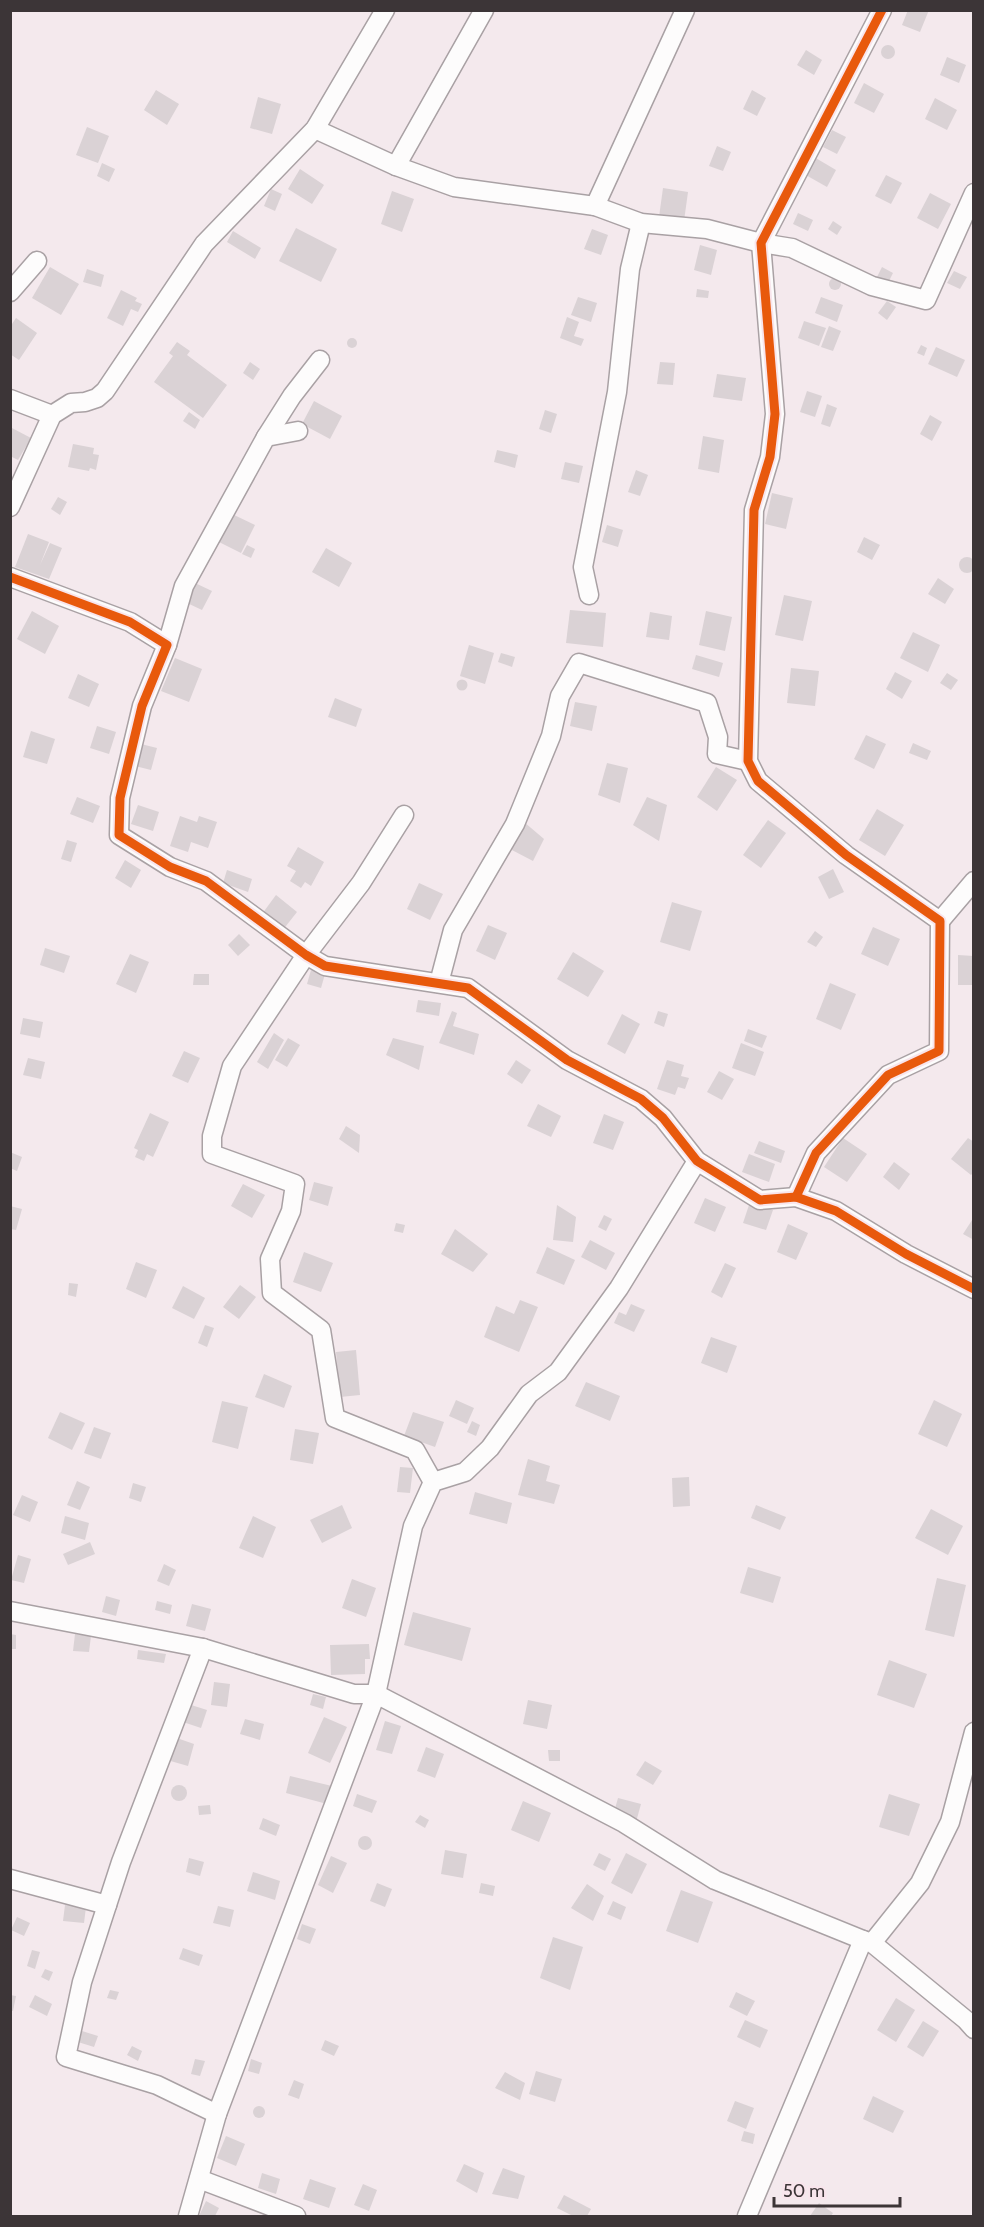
<svg xmlns="http://www.w3.org/2000/svg" width="984" height="2227" font-family="Cabin,sans-serif">
<rect width="100%" height="100%" fill="#f4e9ed"/>
<g fill="#dad2d5">
<path d="M908,10H929L920,32L902,25Z"/>
<circle cx="888" cy="52" r="7"/>
<path d="M806,50L822,60L814,75L797,65Z"/>
<path d="M947,57L966,65L959,83L940,75Z"/>
<path d="M864,83L884,94L874,113L854,103Z"/>
<path d="M156,90L179,104L167,125L144,110Z"/>
<path d="M752,90L766,98L757,116L743,109Z"/>
<path d="M258,97L281,104L272,134L250,128Z"/>
<path d="M935,98L957,110L947,130L925,119Z"/>
<path d="M87,127L109,136L98,163L76,155Z"/>
<path d="M832,130L846,137L837,154L823,147Z"/>
<path d="M717,146L731,152L723,171L709,166Z"/>
<path d="M814,157L836,170L827,187L804,174Z"/>
<path d="M102,163L115,169L109,182L97,176Z"/>
<path d="M300,169L324,185L312,204L288,189Z"/>
<path d="M886,175L902,183L891,204L875,196Z"/>
<path d="M663,188L688,192L684,221L659,217Z"/>
<path d="M271,189L282,194L275,211L264,206Z"/>
<path d="M392,191L414,199L402,232L381,224Z"/>
<path d="M930,193L951,204L938,229L917,218Z"/>
<path d="M798,213L813,220L808,231L793,224Z"/>
<path d="M833,221L842,227L837,235L828,229Z"/>
<path d="M296,228L337,249L321,282L279,261Z"/>
<path d="M592,229L608,235L601,255L584,249Z"/>
<path d="M233,231L261,248L255,259L227,242Z"/>
<path d="M700,245L717,250L711,275L694,270Z"/>
<path d="M50,267L79,284L61,315L32,298Z"/>
<path d="M882,267L893,273L887,285L876,279Z"/>
<path d="M87,269L104,275L101,287L83,282Z"/>
<path d="M954,271L967,277L960,289L947,283Z"/>
<circle cx="835" cy="284" r="6"/>
<path d="M697,289L709,291L708,298L696,297Z"/>
<path d="M121,290L137,298L135,301L142,304L138,312L131,309L123,326L107,318Z"/>
<path d="M578,297L597,303L591,322L571,315Z"/>
<path d="M821,297L843,305L837,322L815,313Z"/>
<path d="M887,301L896,307L887,320L878,313Z"/>
<path d="M567,317L579,322L574,336L584,339L581,346L560,338Z"/>
<path d="M16,318L37,333L19,360L10,354V327Z"/>
<path d="M804,321L826,328L819,346L798,338Z"/>
<path d="M829,326L841,331L833,351L821,347Z"/>
<circle cx="352" cy="343" r="5"/>
<path d="M177,342L190,351L187,355L227,385L203,418L154,382L173,356L169,353Z"/>
<path d="M921,345L927,348L924,356L917,353Z"/>
<path d="M936,347L965,360L957,377L928,364Z"/>
<path d="M250,362L260,369L253,380L243,373Z"/>
<path d="M660,362L675,363L673,385L657,384Z"/>
<path d="M717,374L746,378L742,401L713,397Z"/>
<path d="M807,391L822,396L815,417L800,412Z"/>
<path d="M314,401L342,416L330,439L302,424Z"/>
<path d="M827,404L837,408L830,427L821,424Z"/>
<path d="M545,410L557,414L551,433L539,429Z"/>
<path d="M189,412L200,420L195,429L183,421Z"/>
<path d="M930,415L942,422L932,441L920,434Z"/>
<path d="M10,427L31,438L18,460L10,456Z"/>
<path d="M703,436L724,440L719,473L698,469Z"/>
<path d="M73,444L94,448L93,454L99,455L96,470L90,468L89,471L68,467Z"/>
<path d="M497,450L518,455L515,468L494,462Z"/>
<path d="M565,462L583,466L579,483L561,479Z"/>
<path d="M636,470L648,475L640,496L628,492Z"/>
<path d="M772,493L793,498L786,529L765,524Z"/>
<path d="M58,497L67,502L60,515L51,509Z"/>
<path d="M230,513L255,525L241,553L217,541Z"/>
<path d="M607,525L623,530L618,547L602,542Z"/>
<path d="M28,534L49,542L40,565L50,543L62,548L49,579L15,567Z"/>
<path d="M864,537L880,545L872,560L857,552Z"/>
<path d="M247,545L255,549L251,558L242,554Z"/>
<path d="M326,548L352,563L339,587L312,572Z"/>
<circle cx="967" cy="565" r="8"/>
<path d="M938,578L954,589L945,604L928,594Z"/>
<path d="M195,583L212,591L202,610L185,602Z"/>
<path d="M784,595L812,601L803,641L775,635Z"/>
<path d="M570,610L606,613L603,647L566,643Z"/>
<path d="M32,611L59,626L45,654L17,639Z"/>
<path d="M706,611L732,617L725,651L699,645Z"/>
<path d="M650,612L672,616L669,640L646,637Z"/>
<path d="M913,632L940,645L928,672L900,658Z"/>
<path d="M469,645L494,653L485,684L460,676Z"/>
<path d="M501,653L515,657L512,667L498,662Z"/>
<path d="M696,655L723,663L719,677L692,669Z"/>
<path d="M175,658L202,669L189,702L161,691Z"/>
<path d="M791,668L819,671L815,706L787,703Z"/>
<path d="M895,672L912,681L902,699L886,689Z"/>
<path d="M947,673L958,680L951,690L940,683Z"/>
<path d="M78,674L99,684L89,707L68,698Z"/>
<circle cx="462" cy="685" r="5.5"/>
<path d="M335,698L362,709L356,727L328,717Z"/>
<path d="M575,702L597,706L592,731L570,726Z"/>
<path d="M97,726L116,732L109,754L90,748Z"/>
<path d="M31,731L55,739L47,764L23,757Z"/>
<path d="M866,735L886,744L874,769L854,759Z"/>
<path d="M913,743L931,751L927,760L909,753Z"/>
<path d="M141,744L157,748L151,770L135,766Z"/>
<path d="M607,763L628,768L620,803L598,795Z"/>
<path d="M716,767L737,780L717,811L697,797Z"/>
<path d="M77,797L100,806L93,823L70,814Z"/>
<path d="M647,797L667,805L659,841L633,825Z"/>
<path d="M138,805L159,812L153,831L131,824Z"/>
<path d="M877,809L904,825L885,856L859,840Z"/>
<path d="M180,816L197,822L199,816L217,822L208,848L191,842L188,852L170,846Z"/>
<path d="M768,820L786,833L761,868L743,855Z"/>
<path d="M524,822L544,839L533,861L510,849Z"/>
<path d="M67,840L77,843L71,862L61,859Z"/>
<path d="M298,847L324,862L311,886L305,882L301,888L290,881L296,871L287,866Z"/>
<path d="M125,860L141,870L131,888L115,878Z"/>
<path d="M833,869L844,892L829,899L818,877Z"/>
<path d="M227,870L252,879L248,892L223,883Z"/>
<path d="M419,883L443,894L430,920L407,909Z"/>
<path d="M276,895L297,912L282,931L262,914Z"/>
<path d="M672,902L702,911L690,951L660,942Z"/>
<path d="M488,925L507,933L495,960L476,951Z"/>
<path d="M873,927L900,939L888,966L861,954Z"/>
<path d="M815,931L823,937L816,947L807,942Z"/>
<path d="M239,934L250,945L238,956L228,945Z"/>
<path d="M45,948L70,956L64,973L40,965Z"/>
<path d="M573,952L604,971L588,997L557,979Z"/>
<path d="M130,954L149,962L136,993L116,984Z"/>
<path d="M958,955L974,956V985H958Z"/>
<path d="M311,970L325,974L321,988L307,984Z"/>
<path d="M194,974H209V985H193Z"/>
<path d="M830,983L856,994L841,1030L816,1019Z"/>
<path d="M418,1000L441,1003L439,1016L416,1012Z"/>
<path d="M452,1011L457,1013L453,1026L479,1034L474,1055L439,1043Z"/>
<path d="M658,1011L668,1014L664,1027L654,1023Z"/>
<path d="M622,1014L640,1024L625,1054L607,1044Z"/>
<path d="M23,1018L43,1022L40,1038L20,1034Z"/>
<path d="M748,1029L767,1036L762,1048L744,1041Z"/>
<path d="M274,1033L284,1040L268,1069L257,1062Z"/>
<path d="M288,1038L300,1045L287,1067L275,1060Z"/>
<path d="M393,1038L424,1046L419,1070L386,1055Z"/>
<path d="M741,1043L764,1052L755,1076L732,1068Z"/>
<path d="M184,1051L200,1058L188,1083L172,1076Z"/>
<path d="M28,1058L45,1062L41,1079L23,1075Z"/>
<path d="M516,1060L531,1070L522,1084L507,1074Z"/>
<path d="M667,1060L684,1065L681,1076L689,1078L685,1089L678,1087L675,1095L657,1089Z"/>
<path d="M719,1071L734,1079L722,1100L707,1092Z"/>
<path d="M538,1104L561,1116L551,1137L527,1126Z"/>
<path d="M150,1113L169,1122L153,1157L147,1154L144,1161L135,1157L138,1150L134,1148Z"/>
<path d="M604,1114L624,1122L613,1150L593,1143Z"/>
<path d="M346,1126L360,1135L359,1153L339,1139Z"/>
<path d="M843,1138L867,1154L847,1182L824,1167Z"/>
<path d="M968,1138L974,1142V1172L971,1175L951,1159Z"/>
<path d="M759,1141L785,1151L781,1163L754,1153Z"/>
<path d="M10,1152L22,1157L17,1171L10,1168Z"/>
<path d="M749,1154L775,1164L769,1182L742,1172Z"/>
<path d="M894,1162L910,1174L899,1190L883,1177Z"/>
<path d="M314,1182L333,1187L328,1206L309,1200Z"/>
<path d="M243,1184L265,1195L252,1218L231,1206Z"/>
<path d="M705,1198L726,1207L715,1232L694,1223Z"/>
<path d="M750,1202L773,1210L766,1230L743,1223Z"/>
<path d="M557,1205L576,1217L573,1242L553,1240Z"/>
<path d="M10,1206L22,1209L16,1230L10,1229Z"/>
<path d="M604,1215L612,1219L606,1231L598,1227Z"/>
<path d="M974,1217V1240L963,1234Z"/>
<path d="M396,1223L405,1225L403,1233L394,1231Z"/>
<path d="M788,1224L808,1233L796,1260L777,1252Z"/>
<path d="M455,1229L488,1254L473,1272L441,1254Z"/>
<path d="M590,1240L615,1253L606,1270L581,1257Z"/>
<path d="M547,1247L575,1260L564,1285L536,1273Z"/>
<path d="M304,1252L333,1263L321,1292L293,1282Z"/>
<path d="M136,1262L157,1270L146,1298L126,1289Z"/>
<path d="M725,1263L736,1268L722,1298L711,1292Z"/>
<path d="M69,1283L78,1284L76,1297L68,1295Z"/>
<path d="M240,1285L256,1297L239,1319L223,1307Z"/>
<path d="M183,1286L205,1298L194,1319L172,1308Z"/>
<path d="M520,1300L538,1307L519,1352L484,1337L496,1306L514,1314Z"/>
<path d="M631,1304L645,1310L634,1332L614,1323L619,1312L626,1315Z"/>
<path d="M205,1325L214,1328L207,1347L198,1343Z"/>
<path d="M711,1337L737,1346L727,1373L701,1363Z"/>
<path d="M356,1350L360,1395L340,1397L336,1352Z"/>
<path d="M264,1374L292,1386L284,1408L255,1397Z"/>
<path d="M586,1382L620,1396L610,1421L575,1406Z"/>
<path d="M456,1400L474,1408L467,1424L449,1416Z"/>
<path d="M934,1400L962,1414L947,1447L918,1434Z"/>
<path d="M222,1401L248,1407L238,1449L212,1442Z"/>
<path d="M60,1412L85,1423L72,1450L48,1438Z"/>
<path d="M413,1412L444,1422L435,1447L404,1436Z"/>
<path d="M472,1421L480,1425L476,1436L467,1432Z"/>
<path d="M94,1427L111,1433L101,1459L84,1453Z"/>
<path d="M295,1429L319,1433L313,1464L290,1460Z"/>
<path d="M528,1459L550,1466L546,1481L560,1485L554,1504L518,1495Z"/>
<path d="M400,1467L413,1468L410,1493L397,1492Z"/>
<path d="M689,1477L690,1506L673,1507L672,1478Z"/>
<path d="M77,1481L90,1487L80,1510L67,1505Z"/>
<path d="M133,1483L146,1487L141,1502L129,1498Z"/>
<path d="M475,1492L512,1503L507,1524L469,1514Z"/>
<path d="M22,1495L38,1502L30,1522L13,1515Z"/>
<path d="M342,1505L352,1528L322,1543L310,1520Z"/>
<path d="M756,1505L786,1517L780,1530L751,1518Z"/>
<path d="M931,1509L963,1526L948,1555L915,1538Z"/>
<path d="M65,1516L89,1523L85,1540L61,1533Z"/>
<path d="M253,1516L276,1527L263,1558L239,1548Z"/>
<path d="M90,1542L95,1554L68,1565L63,1554Z"/>
<path d="M18,1555L31,1559L24,1583L11,1580Z"/>
<path d="M164,1564L176,1570L169,1586L157,1581Z"/>
<path d="M748,1567L781,1577L773,1603L740,1593Z"/>
<path d="M937,1578L966,1585L954,1637L925,1630Z"/>
<path d="M352,1579L376,1588L366,1617L342,1608Z"/>
<path d="M106,1596L120,1600L116,1616L102,1612Z"/>
<path d="M157,1601L172,1605L170,1614L155,1610Z"/>
<path d="M192,1604L211,1609L205,1631L186,1626Z"/>
<path d="M413,1612L471,1628L462,1661L404,1645Z"/>
<path d="M10,1634L16,1635V1649H10Z"/>
<path d="M75,1634L91,1636L89,1652L73,1651Z"/>
<path d="M369,1644L370,1659H365V1674L331,1675L330,1645Z"/>
<path d="M138,1650L166,1654L164,1663L137,1659Z"/>
<path d="M889,1660L927,1674L914,1708L877,1695Z"/>
<path d="M214,1682L230,1684L227,1707L211,1705Z"/>
<path d="M313,1694L326,1697L323,1709L310,1705Z"/>
<path d="M528,1700L552,1705L547,1729L523,1724Z"/>
<path d="M188,1704L207,1710L201,1728L183,1722Z"/>
<path d="M324,1717L347,1727L330,1763L308,1753Z"/>
<path d="M245,1719L264,1724L260,1740L240,1734Z"/>
<path d="M385,1721L401,1726L392,1754L376,1750Z"/>
<path d="M174,1737L194,1744L188,1766L167,1760Z"/>
<path d="M426,1747L444,1754L435,1778L417,1771Z"/>
<path d="M548,1750H560V1761H549Z"/>
<path d="M645,1761L662,1771L653,1785L636,1775Z"/>
<path d="M290,1776L332,1786L327,1804L286,1793Z"/>
<circle cx="179" cy="1793" r="8"/>
<path d="M357,1794L377,1801L372,1813L353,1806Z"/>
<path d="M889,1794L920,1804L909,1836L879,1827Z"/>
<path d="M618,1798L641,1804L636,1822L613,1816Z"/>
<path d="M523,1801L551,1813L539,1842L511,1830Z"/>
<path d="M210,1805L211,1814L199,1815L198,1806Z"/>
<path d="M420,1815L429,1820L425,1828L415,1822Z"/>
<path d="M263,1818L280,1825L276,1836L259,1829Z"/>
<circle cx="365" cy="1843" r="7"/>
<path d="M445,1850L467,1854L463,1878L441,1874Z"/>
<path d="M599,1853L611,1859L605,1871L593,1865Z"/>
<path d="M626,1853L647,1864L632,1894L611,1883Z"/>
<path d="M331,1856L347,1863L333,1893L318,1885Z"/>
<path d="M189,1858L204,1862L200,1876L186,1872Z"/>
<path d="M253,1872L280,1881L275,1900L247,1891Z"/>
<path d="M377,1883L392,1889L385,1907L370,1901Z"/>
<path d="M481,1883L495,1886L493,1896L479,1893Z"/>
<path d="M587,1884L604,1896L593,1921L571,1908Z"/>
<path d="M681,1890L713,1902L698,1943L666,1931Z"/>
<path d="M613,1901L626,1907L621,1920L607,1914Z"/>
<path d="M65,1905L86,1907L84,1923L63,1921Z"/>
<path d="M218,1906L234,1910L230,1927L213,1923Z"/>
<path d="M17,1917L30,1923L24,1936L11,1930Z"/>
<path d="M302,1924L316,1929L310,1944L297,1939Z"/>
<path d="M553,1937L583,1947L570,1990L540,1978Z"/>
<path d="M183,1948L203,1955L199,1966L179,1959Z"/>
<path d="M32,1950L40,1952L35,1969L27,1966Z"/>
<path d="M45,1969L53,1972L49,1981L41,1977Z"/>
<path d="M110,1990L119,1992L116,2000L107,1998Z"/>
<path d="M736,1992L755,2001L747,2016L729,2007Z"/>
<path d="M10,1995L16,1996L13,2011L10,2010Z"/>
<path d="M35,1995L52,2004L47,2016L29,2007Z"/>
<path d="M896,1998L915,2010L896,2042L877,2030Z"/>
<path d="M745,2020L768,2030L760,2048L737,2037Z"/>
<path d="M923,2021L939,2031L923,2057L907,2047Z"/>
<path d="M82,2031L98,2036L94,2047L78,2042Z"/>
<path d="M325,2040L339,2046L334,2056L321,2050Z"/>
<path d="M132,2046L142,2051L138,2061L127,2055Z"/>
<path d="M195,2059L205,2061L200,2076L191,2074Z"/>
<path d="M251,2059L262,2063L259,2074L248,2071Z"/>
<path d="M536,2071L562,2079L555,2102L529,2094Z"/>
<path d="M505,2072L525,2083L520,2100L495,2088Z"/>
<path d="M294,2080L304,2084L299,2099L288,2095Z"/>
<path d="M873,2096L904,2111L893,2133L863,2119Z"/>
<path d="M735,2101L754,2108L746,2129L727,2121Z"/>
<circle cx="259" cy="2112" r="6"/>
<path d="M744,2131L755,2134L753,2144L741,2141Z"/>
<path d="M226,2136L245,2144L236,2166L217,2158Z"/>
<path d="M464,2164L484,2173L477,2193L456,2181Z"/>
<path d="M503,2168L525,2176L518,2199L492,2194Z"/>
<path d="M262,2173L280,2179L276,2194L258,2188Z"/>
<path d="M310,2179L336,2188L329,2208L303,2199Z"/>
<path d="M363,2184L377,2190L369,2211L354,2205Z"/>
<path d="M564,2195L591,2209L587,2216H573L557,2208Z"/>
<path d="M206,2201L219,2208L215,2216H199Z"/>
<path d="M819,2203L833,2213L831,2216H810Z"/>
</g>
<g fill="none" stroke-linecap="round" stroke-linejoin="round">
<g stroke="#a9a1a4" stroke-width="21">
<g id="street">
<path d="M315,129L396,166L454,187L595,206L641,223L707,229L761,243L792,248L872,286L926,300L974,193"/>
<path d="M396,166L484,10"/>
<path d="M595,206L685,10"/>
<path d="M10,292L37,261"/>
<path d="M10,399L52,415"/>
<path d="M266,437L292,396L320,360"/>
<path d="M10,507L52,415L71,403L85,402L97,398L105,391L204,244L315,129L385,10"/>
<path d="M10,577L130,622L167,645L142,706L120,798L119,835L170,867L206,881L306,955L325,966L468,988L567,1060L641,1099L663,1118L697,1161L760,1200L796,1197L836,1211L906,1254L974,1289"/>
<path d="M589,595L583,567L617,392L630,269L641,223"/>
<path d="M167,645L184,586L266,437L298,431"/>
<path d="M404,815L361,883L306,955L232,1066L212,1136V1154L295,1184L291,1211L270,1259L272,1293L321,1330L335,1418L415,1450L433,1482"/>
<path d="M940,921L974,881"/>
<path d="M439,983L453,930L515,824L551,736L560,696L579,663L707,703L718,737L717,754L748,761"/>
<path d="M796,1197L816,1153L888,1075L939,1051L940,921L846,855L758,781L748,761L754,510L770,457L775,414L761,243L882,10"/>
<path d="M10,1611L203,1648L354,1694H376L624,1823L715,1880L863,1940"/>
<path d="M203,1648L121,1862L82,1982L66,2057L157,2085L217,2114"/>
<path d="M10,1879L107,1905"/>
<path d="M872,1943L966,2020L974,2029"/>
<path d="M199,2179L296,2216"/>
<path d="M188,2216L217,2114L376,1694L413,1526L433,1482L465,1472L490,1448L529,1394L558,1372L619,1288L697,1161"/>
<path d="M747,2216L863,1940L872,1943L920,1883L950,1822L974,1732"/>
</g>
</g>
<use href="#street" stroke="#fdfcfc" stroke-width="18"/>
<g stroke="#f8e5ec" stroke-width="13">
<g id="cycleway">
<path d="M10,577L130,622L167,645L142,706L120,798L119,835L170,867L206,881L306,955L325,966L468,988L567,1060L641,1099L663,1118L697,1161L760,1200L796,1197L836,1211L906,1254L974,1289"/>
<path d="M796,1197L816,1153L888,1075L939,1051L940,921L846,855L758,781L748,761L754,510L770,457L775,414L761,243L882,10"/>
</g>
</g>
<use href="#cycleway" stroke="#e8590c" stroke-width="9"/>
</g>
<rect width="984" height="2227" fill="none" stroke="#3c3537" stroke-width="24"/>
<path d="M774 2197v9h126v-9" fill="none" stroke="#3c3537" stroke-width="3"/>
<text x="783" y="2197" font-size="18" fill="#3c3537" stroke="#f8e5ec" stroke-width="4.5" paint-order="stroke">50 m</text>
</svg>
